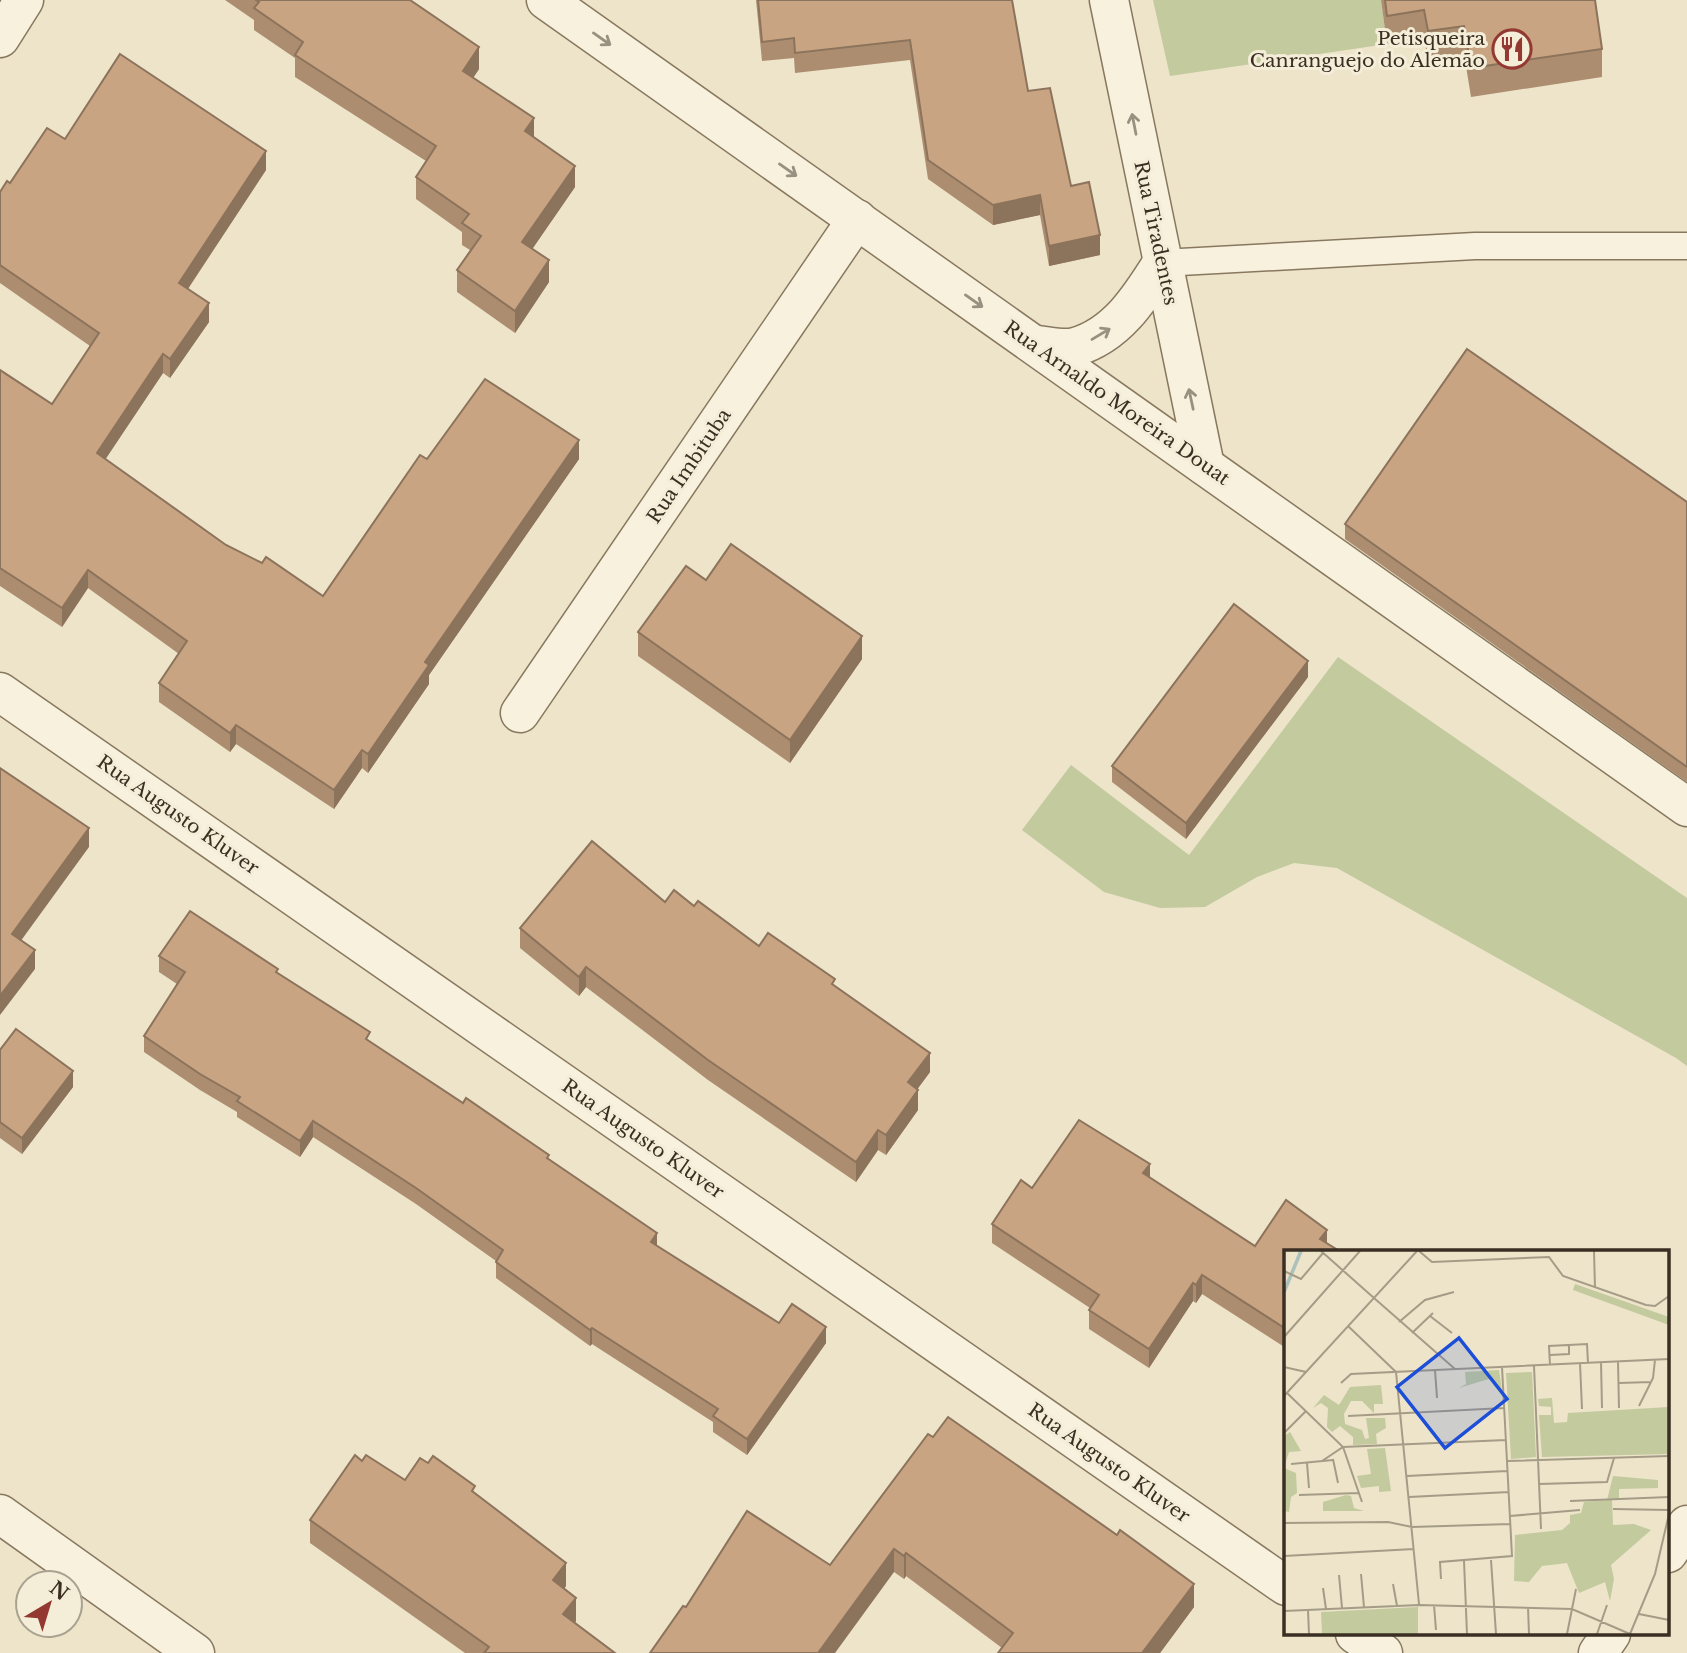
<svg xmlns="http://www.w3.org/2000/svg" width="1687" height="1653" font-family="'Libre Baskerville',serif">
<rect width="100%" height="100%" fill="#ede4ca"/>
<g fill="#c2ca9e">
<path d="M1153,0H1381L1387,44L1170,76Z"/>
<path d="M1338,657L1687,898V1066L1676,1058L1337,868L1294,863L1257,877L1205,907L1160,908L1104,892L1022,830L1071,765L1189,855Z"/>
</g>
<g fill="none" stroke-linecap="round" stroke-linejoin="round">
<g stroke="#88785f" stroke-width="29">
<path id="service" d="M1162,263L1475,246H1687"/>
</g>
<g stroke="#88785f" stroke-width="41">
<g id="minor">
<path d="M0,692L1286,1586"/>
<path d="M520,713L857,219"/>
<path d="M0,1514L195,1653"/>
<path d="M1355,1634L1383,1653"/>
</g>
</g>
<g stroke="#88785f" stroke-width="41">
<g id="tertiary">
<path d="M546,0L1687,807"/>
<path d="M1109,0L1205,466"/>
<path d="M0,38L24,0"/>
<path d="M1036,345C1048,346 1064,350 1075,347C1117,335 1140,298 1162,263"/>
<path d="M1668,1553L1687,1525"/>
<path d="M1598,1653L1611,1634"/>
</g>
</g>
<use href="#service" stroke="#f7f1dd" stroke-width="26"/>
<use href="#minor" stroke="#f7f1dd" stroke-width="38"/>
<use href="#tertiary" stroke="#f7f1dd" stroke-width="38"/>
</g>
<g fill="#ac8d70">
<path d="M225,0H410L479,69L473,78L534,138L575,187L532,249L549,282L515,333L457,292V270L470,250L462,245V232L416,199V177L426,161L295,77V58L254,30V20Z"/>
<path d="M756,0H1012L1028,91L1100,255L1049,266L1040,215L993,225L928,179L910,60L795,73L794,58L762,61Z"/>
<path d="M1381,0H1595L1602,49V77L1471,97L1464,54L1428,60L1424,38L1387,44Z"/>
<path d="M65,139L266,170L188,289L209,322L170,378L163,373L105,459L226,545L323,596L427,459H579L429,675V684L368,773L362,768L334,809L236,744L230,752L159,702V683L179,654L88,588L62,627L0,586V370L52,404L90,346L0,283V192Z"/>
<path d="M1687,502V782L1345,539V524Z"/>
<path d="M706,580L862,659L790,763L638,656V632Z"/>
<path d="M1308,677L1186,839L1112,782V766Z"/>
<path d="M665,902L694,906L759,946L835,987L930,1072L917,1089L918,1110L886,1155L878,1150L856,1182L708,1080L586,987L579,996L520,948V928Z"/>
<path d="M159,956L278,974L370,1042L549,1160L657,1246L779,1323L826,1343L747,1455L713,1432V1422L592,1344L590,1346L496,1278V1261L416,1204L313,1137L300,1157L237,1117V1112L200,1090L144,1052V1036L177,984L159,972Z"/>
<path d="M0,1050L73,1087L22,1154L0,1138Z"/>
<path d="M1150,1178L1255,1246L1286,1252V1348L1202,1294L1196,1303L1193,1301L1149,1368L1089,1329V1310L1090,1308L992,1243V1224L1032,1188Z"/>
<path d="M928,1434L1194,1607L1160,1653H998L1002,1648L906,1576L904,1579L894,1572L686,1607L830,1565Z"/>
<path d="M362,1461L405,1480L475,1494L566,1586L564,1589L576,1621L574,1623L615,1653H465L310,1543V1520Z"/>
</g>
<g fill="#8c735b">
<path d="M479,47V69L463,93V71Z"/>
<path d="M534,118V140L525,131Z"/>
<path d="M266,151V170L179,302V283Z"/>
<path d="M575,166V187L522,264V242Z"/>
<path d="M1040,195V215L993,225V205Z"/>
<path d="M1100,235V255L1049,266V246Z"/>
<path d="M549,260V282L515,333V311Z"/>
<path d="M209,303V322L170,378V359Z"/>
<path d="M163,354V373L97,472V453Z"/>
<path d="M579,440V459L429,675V684L368,773V754L425,662Z"/>
<path d="M88,570V588L62,627V608Z"/>
<path d="M862,636V659L790,763V740Z"/>
<path d="M1308,661V677L1186,839V823Z"/>
<path d="M236,725V744L230,752V733Z"/>
<path d="M362,750V768L334,809V790Z"/>
<path d="M89,828V847L12,953V934Z"/>
<path d="M35,950V969L0,1015V996Z"/>
<path d="M586,967V987L579,996V977Z"/>
<path d="M930,1053V1072L908,1102V1082Z"/>
<path d="M73,1071V1087L22,1154V1138Z"/>
<path d="M918,1090V1110L886,1155V1135Z"/>
<path d="M313,1121V1137L300,1157V1141Z"/>
<path d="M878,1130V1150L856,1182V1162Z"/>
<path d="M1150,1164V1182L1143,1173Z"/>
<path d="M1327,1230V1249L1320,1239Z"/>
<path d="M657,1233V1249L651,1242Z"/>
<path d="M1202,1275V1294L1196,1303V1285Z"/>
<path d="M1193,1283V1301L1149,1368V1349Z"/>
<path d="M826,1327V1343L747,1455V1439Z"/>
<path d="M592,1328V1344L590,1346V1330Z"/>
<path d="M894,1549V1572L835,1653H818Z"/>
<path d="M906,1553V1576L904,1579V1556Z"/>
<path d="M566,1563V1586L553,1604V1580Z"/>
<path d="M1194,1584V1607L1160,1653H1142Z"/>
<path d="M576,1598V1621L563,1638V1614Z"/>
</g>
<g fill="#c8a482" stroke="#8c735b" stroke-width="2">
<path d="M256,0H410L479,47L463,71L534,118L525,131L575,166L522,242L549,260L515,311L457,270L481,236L462,223L469,214L416,177L436,146L295,55L303,42L254,8L259,2Z"/>
<path d="M758,0H1012L1028,91L1050,88L1071,186L1089,182L1100,235L1049,246L1040,195L993,205L928,160L910,40L795,53L794,38L762,42Z"/>
<path d="M1385,0H1595L1602,49L1471,68L1464,26L1428,31L1424,10L1387,16Z"/>
<path d="M120,54L266,151L179,283L209,303L170,359L163,354L97,453L226,545L262,563L266,557L323,596L420,455L427,459L485,379L579,440L425,662L429,665L368,754L362,750L334,790L236,725L230,733L159,683L187,641L88,570L62,608L0,568V370L52,404L99,333L0,265V192L7,181L10,183L47,128L65,139Z"/>
<path d="M1467,349L1687,502V767L1345,524Z"/>
<path d="M731,544L862,636L790,740L638,632L686,566L706,580Z"/>
<path d="M1234,604L1308,661L1186,823L1112,766Z"/>
<path d="M0,768L89,828L12,934L35,950L0,996Z"/>
<path d="M592,841L665,902L674,890L694,906L698,901L759,946L768,933L835,979L832,984L930,1053L908,1082L918,1090L886,1135L878,1130L856,1162L708,1060L586,967L579,977L520,928Z"/>
<path d="M190,911L278,969L276,972L370,1032L366,1039L463,1103L466,1098L549,1155L547,1158L657,1233L651,1242L779,1323L792,1304L826,1327L747,1439L713,1416L718,1409L592,1328L590,1330L496,1262L503,1250L416,1188L313,1121L300,1141L237,1101L240,1097L200,1074L144,1036L185,972L159,956Z"/>
<path d="M16,1029L73,1071L22,1138L0,1122V1050Z"/>
<path d="M1079,1120L1150,1164L1143,1173L1255,1246L1286,1200L1327,1230L1320,1239L1341,1252H1286V1329L1202,1275L1196,1285L1193,1283L1149,1349L1089,1310L1099,1295L992,1224L1021,1180L1032,1188Z"/>
<path d="M948,1417L1117,1535L1120,1530L1194,1584L1142,1653H998L1013,1633L906,1553L904,1556L894,1549L818,1653H650L683,1606L686,1607L747,1511L830,1565L928,1434L933,1437Z"/>
<path d="M355,1455L362,1461L366,1455L405,1480L420,1458L428,1463L433,1456L475,1486L472,1491L566,1563L553,1580L576,1598L563,1614L615,1653H484L489,1647L310,1520Z"/>
</g>
<defs><path id="oneway-shaft" d="M-6 0H5M1.5-3L5.5 0L1.5 3" fill="none" stroke-width="1.6" stroke-linecap="round" stroke-linejoin="round" transform="scale(1.75)"/></defs>
<g stroke="#989080">
<use href="#oneway-shaft" transform="translate(602 39) rotate(35)"/>
<use href="#oneway-shaft" transform="translate(1134 124) rotate(-101)"/>
<use href="#oneway-shaft" transform="translate(788 170) rotate(35)"/>
<use href="#oneway-shaft" transform="translate(974 301) rotate(35)"/>
<use href="#oneway-shaft" transform="translate(1101 334) rotate(-31)"/>
<use href="#oneway-shaft" transform="translate(1191 399) rotate(-102)"/>
</g>
<defs>
<g id="restaurant-ring" transform="scale(2.0125)"><circle r="9.5" fill="#f4eed9" stroke="#943832" stroke-width="1.5"/><path d="M-5-6h1v4h1v-4h1v4h1v-4h1v5L-1.5 .5V6h-2V.5L-5-1ZM5-6V6H3V1.5H1.5Q1.5-4 5-6Z" fill="#943832"/></g>
</defs>
<g fill-rule="evenodd">
<use href="#restaurant-ring" x="1512" y="49"/>
</g>
<g text-anchor="middle" dominant-baseline="central" stroke-width="6" stroke-linejoin="round" paint-order="stroke">
<g font-size="19" fill="#3a2f22" stroke="#f4eed9" text-anchor="end">
<text x="1485" y="38">Petisqueira<tspan x="1485" dy="22">Canranguejo do Alemão</tspan></text>
</g>
<g font-size="19" fill="#3a2f22" stroke="#f4eed9">
<text transform="translate(1156 233) rotate(78)">Rua Tiradentes</text>
<text transform="translate(1117 403) rotate(35)">Rua Arnaldo Moreira Douat</text>
<text transform="translate(689 466) rotate(-56)">Rua Imbituba</text>
<text transform="translate(178 815) rotate(35)">Rua Augusto Kluver</text>
<text transform="translate(643 1139) rotate(35)">Rua Augusto Kluver</text>
<text transform="translate(1109 1463) rotate(35)">Rua Augusto Kluver</text>
</g>
</g>
<g transform="translate(1284 1250)">
<rect width="385" height="385" fill="#ede4ca"/>
<path d="M291,34L385,67V75L289,40ZM215,120L218,141L208,128L175,138L182,134L181,122ZM248,122L252,207L227,209L222,123ZM97,135L99,154H90V163L78,151H67L60,164L61,174L78,180L81,189L85,188L82,168H101L102,178L92,184L93,194L69,195V187L56,176L48,182L43,177L44,158L37,153L29,158L40,145L55,155L66,137ZM268,148L270,173L283,172L284,163L385,157V204L258,207L255,165H267V157L255,156L254,149ZM6,182L17,201L5,202L0,218V186ZM101,198L107,241L95,242V236L77,238L73,226L87,224L83,199ZM0,218L12,223L13,243L7,247L5,262L0,261ZM329,226L374,230V238L335,239V249H328L329,275L350,274L367,280L327,315L330,329L326,351L321,332L295,343L283,313L258,316L245,332L230,331L231,285L278,280L286,273V265L297,263L300,252L323,250ZM62,245L67,246L70,258L80,261H39V252ZM134,357V384H38L37,362Z" fill="#c2ca9e"/>
<path fill="none" stroke="#aac1bc" stroke-width="3.5" d="M0,42L17,1"/>
<path fill="none" stroke="#a59c87" stroke-width="2" d="M37,1L90,48M135,1L148,12L265,7L279,26L362,55L371,56L385,46M310,1L311,38M0,21L17,29L39,3M90,48L171,119M146,66L168,83M115,72L141,50L170,42M64,76L112,122L135,354M128,83L149,63M0,87L76,1M266,105L285,104V95M317,112L318,158M334,112L335,158M296,113L298,159M266,115L265,96L303,94L304,113M250,116L257,279M0,117L22,122M151,120L153,148M57,133L67,124L385,109M335,133L367,132M3,143L59,197L78,252M0,146L133,1M355,156L369,128L371,110M64,166L220,158M0,183L22,161M49,209L54,233M38,211L59,197L222,190M223,211L385,206M23,213L25,238M7,214L49,210M123,226L223,221M255,234L323,232L330,208M15,245L75,243M125,247L225,242M286,251L385,247M329,259L385,260M226,266L296,260M0,273L104,272L128,277L226,274M0,306L130,299M207,310L212,384M180,311L183,384M77,324L80,357M55,325L58,358M157,329L156,312L228,306L218,117M109,334L113,356M39,338L42,359M150,355L152,380M244,357L245,384M24,360L25,384M0,361L135,355L288,359L346,384M355,364L385,370M283,384L292,339M313,384L323,355M346,384L371,324L385,264"/>
<path fill="#1d4ed8" fill-opacity="0.15" stroke="#1d4ed8" stroke-width="3.5" d="M175,88L223,149L161,198L113,137Z"/>
<rect width="385" height="385" fill="none" stroke="#3a2f22" stroke-width="3.5"/>
</g>
<g transform="translate(49 1604) rotate(38)"><circle r="33" fill="#f4eed9" stroke="#aaa290" stroke-width="2"/>
<path d="M0-5L12 26L0 18L-12 26Z" fill="#943832"/>
<text y="-10" font-size="19" font-weight="bold" text-anchor="middle" fill="#3a2f22">N</text>
</g>
</svg>
